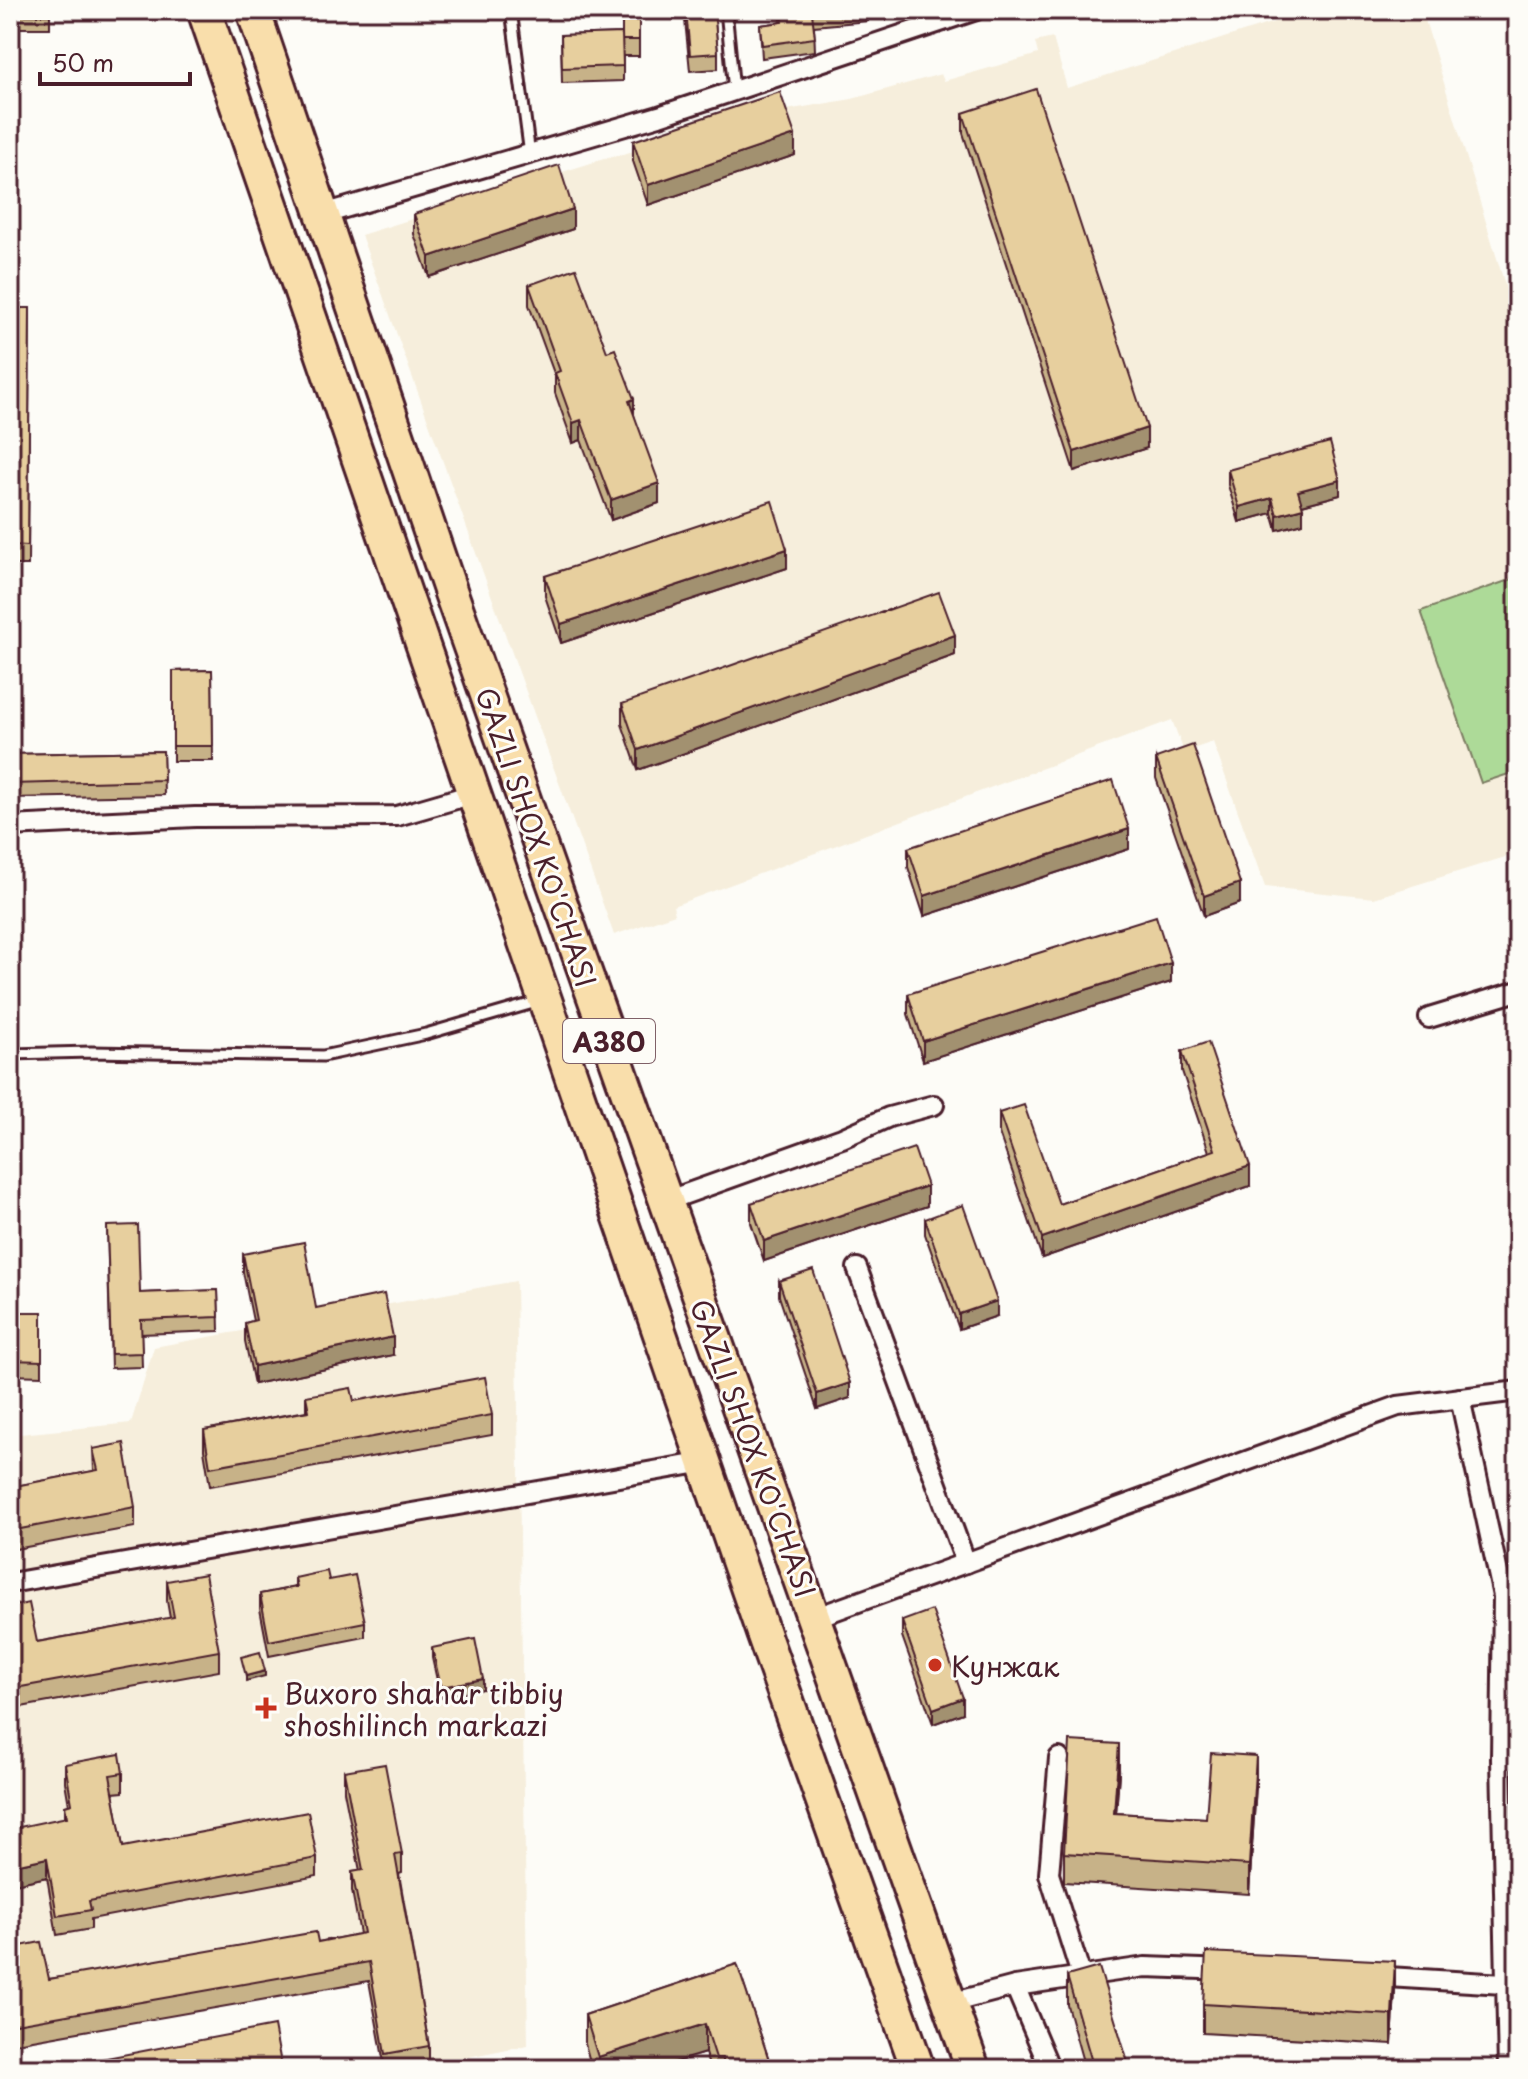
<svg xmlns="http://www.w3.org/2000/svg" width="1528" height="2079" font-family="'Playpen Sans',sans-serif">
<rect width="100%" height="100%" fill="#fdfcf7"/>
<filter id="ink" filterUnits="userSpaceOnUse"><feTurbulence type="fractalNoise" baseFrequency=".0125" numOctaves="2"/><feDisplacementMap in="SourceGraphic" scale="16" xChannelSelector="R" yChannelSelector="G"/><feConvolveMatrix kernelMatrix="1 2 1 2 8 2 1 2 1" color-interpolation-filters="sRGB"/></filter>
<g filter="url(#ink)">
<g fill="#f6eedc">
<path d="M1312,10H1422L1518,328V853L1374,898L1265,887L1213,742L1184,752L1172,720L673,906L675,914L614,935L361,235L604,159L786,110L852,99L941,74L944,81L1038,54L1035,42L1053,38L1067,88Z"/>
<path d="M516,1281L528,2045L408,2069H385L368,1981L10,2044V1435L131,1423L154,1347Z"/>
</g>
<path fill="#adda98" stroke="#7c7c62" stroke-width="2" d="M1518,577V771L1481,783L1421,611Z"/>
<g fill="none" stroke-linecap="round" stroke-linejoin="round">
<g stroke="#4a1f2b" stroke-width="15">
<g id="lane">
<path d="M511,10L530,155"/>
<path d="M726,10L734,91"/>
<path d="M10,1054L91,1052L323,1056L426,1034L540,1001"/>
</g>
</g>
<g stroke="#4a1f2b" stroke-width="24">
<g id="street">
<path d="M324,214L659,116L976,10"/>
<path d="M10,826L195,817L397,816L473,794"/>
<path d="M1429,1018L1518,991"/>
<path d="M666,1201L842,1138L889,1117L934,1105"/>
<path d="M857,1268L966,1563"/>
<path d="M1460,1398L1503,1596L1501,1758L1518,1760"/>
<path d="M10,1583L705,1462"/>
<path d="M814,1618L1398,1406L1518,1391"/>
<path d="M1059,1758L1049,1874L1081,1975"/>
<path d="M1501,1758L1508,2069"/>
<path d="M1371,1976L1504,1984"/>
<path d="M1015,1986L1050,2069"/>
<path d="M950,2003L1015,1986L1145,1967L1230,1970"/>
</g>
</g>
<g stroke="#4a1f2b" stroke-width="38">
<g id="highway">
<path d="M204,10L763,1633L918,2069"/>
<path d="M253,10L451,593L973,2069"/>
</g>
</g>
<use href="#lane" stroke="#fdfcf7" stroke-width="9"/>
<use href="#street" stroke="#fdfcf7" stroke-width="18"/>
<use href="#highway" stroke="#f9deab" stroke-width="32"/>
</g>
<g fill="#c7b288" stroke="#4a1f2b" stroke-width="2">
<rect x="10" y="10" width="40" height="18"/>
<path d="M639,10V56H623V81L562,83L561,35L622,33Z"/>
<path d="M684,10H714L718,53V69L690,71Z"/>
<path d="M780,10H868V21L814,26L815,51L762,58L760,25L781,22Z"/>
<path d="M963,113L1147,448L1074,471L963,133Z"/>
<path d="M633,141L795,155L648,205L633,161Z"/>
<path d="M414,214L573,229L429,277L414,234Z"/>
<path d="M529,285L607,352L634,415L659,503L611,520L581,440L573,443L555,393V376L529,305Z"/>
<path d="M10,308H30L28,565H10Z"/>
<path d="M1228,470L1340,495L1302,505L1303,523L1277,530L1272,513L1239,522L1228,485Z"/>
<path d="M787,568L561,643L545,596V576Z"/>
<path d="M955,655L638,770L622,724V704Z"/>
<path d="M212,670L213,761H173V671Z"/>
<path d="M163,751L164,795L10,798V754Z"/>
<path d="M1156,758L1240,903L1204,916L1156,778Z"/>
<path d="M908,848L1129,849L924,916L908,867Z"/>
<path d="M1171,982L923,1061L908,1014V994Z"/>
<path d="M1182,1051L1250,1186L1042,1258L999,1133V1113L1059,1204L1209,1152L1182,1071Z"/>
<path d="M10,1069H11L12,1148H10Z"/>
<path d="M10,1203L12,1245V1260H10Z"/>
<path d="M751,1203L927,1206L764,1261L751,1223Z"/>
<path d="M925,1219L997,1316L959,1329L925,1234Z"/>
<path d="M107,1226L140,1293L218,1290L219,1331L141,1334L142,1367L111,1368Z"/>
<path d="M243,1254L316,1308L393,1355L254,1384L245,1341V1323L253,1321L243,1272Z"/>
<path d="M779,1281L850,1398L817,1409L779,1296Z"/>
<path d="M10,1312H42V1376L10,1375Z"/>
<path d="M306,1396L492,1415V1435L210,1486L204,1450V1430L306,1411Z"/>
<path d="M93,1449L135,1507V1527L10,1550V1487L94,1471Z"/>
<path d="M295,1578L365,1622V1637L269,1656L260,1609V1594L295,1587Z"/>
<path d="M167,1581L219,1651V1671L10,1709V1607L37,1642L170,1618L167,1601Z"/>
<path d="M902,1621L963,1713L933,1724L902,1636Z"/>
<path d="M432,1648L483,1689L441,1698L432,1658Z"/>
<path d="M65,1764L123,1773V1792L113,1793L123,1847L317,1858V1876L91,1919V1929L57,1935L47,1877L10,1885L65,1817V1806L69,1805L65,1782Z"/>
<path d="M344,1771L402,1854V1873L399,1874L429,2046V2065L408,2069H385L369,1981L10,2044V1948L49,1979L318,1942L360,1934L352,1891V1872L360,1871L344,1791Z"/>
<path d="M1119,1773L1116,1813L1206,1818L1256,1785L1249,1894L1064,1882V1853Z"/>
<path d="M737,1964L772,2069H710L705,2053L652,2069H592L585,2044V2015Z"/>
<path d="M1067,1976L1130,2069H1085L1067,2005Z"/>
<path d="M1395,1990L1392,2044L1203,2033V2004Z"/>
</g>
<g fill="#a2916f" stroke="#4a1f2b" stroke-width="2">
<path d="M795,135V155L648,205V185Z"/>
<path d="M573,209V229L429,277V257Z"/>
<path d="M634,399V419L629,401Z"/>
<path d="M581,420V440L573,443V423Z"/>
<path d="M1147,428V448L1074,471V452Z"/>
<path d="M1340,480V495L1298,506V491Z"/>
<path d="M659,483V503L611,520V500Z"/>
<path d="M1272,498V513L1239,522V507Z"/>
<path d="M1303,508V523L1277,530V515Z"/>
<path d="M787,549V568L561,643V624Z"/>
<path d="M955,635V655L638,770V750Z"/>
<path d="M1129,829V849L924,916V896Z"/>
<path d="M1240,883V903L1204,916V896Z"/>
<path d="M1171,963V982L923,1061V1041Z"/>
<path d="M1250,1166V1186L1042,1258V1238Z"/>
<path d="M927,1186V1206L764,1261V1241Z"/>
<path d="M997,1301V1316L959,1329V1314Z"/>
<path d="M393,1337V1355L254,1384V1366Z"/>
<path d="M850,1383V1398L817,1409V1394Z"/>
<path d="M265,1671V1676L246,1681V1676Z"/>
<path d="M483,1679V1689L441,1698V1687Z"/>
<path d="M963,1698V1713L933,1724V1709Z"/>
<path d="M1119,1744V1773L1114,1842V1813Z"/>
<path d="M1256,1756V1785L1249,1894V1865Z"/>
<path d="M47,1858V1877L10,1885V1866Z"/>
<path d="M1395,1961V1990L1392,2044V2015Z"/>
<path d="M705,2024V2053L652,2069H598V2057Z"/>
</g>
<g fill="#e7cf9e" stroke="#4a1f2b" stroke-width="2">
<rect x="10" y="10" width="40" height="5"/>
<rect x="622" y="10" width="17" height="30"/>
<path d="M686,10H714L718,53L690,55Z"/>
<path d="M782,10H841L812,13L815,38L762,45L760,25L783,22Z"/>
<path d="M622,33L623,66L562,68L561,35Z"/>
<path d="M1036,89L1147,428L1074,452L963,113Z"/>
<path d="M780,92L795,135L648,185L633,141Z"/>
<path d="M559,165L573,209L429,257L414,214Z"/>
<path d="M576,268L607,352L615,349L634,399L629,401L659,483L611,500L581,420L573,423L555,373L560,371L529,285Z"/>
<path d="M10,308H30L28,546L10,545Z"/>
<path d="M1330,442L1340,480L1298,491L1303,508L1277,515L1272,498L1239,507L1228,470Z"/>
<path d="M772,501L787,549L561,624L545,576Z"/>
<path d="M939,592L955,635L638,750L622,704Z"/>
<path d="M212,670L213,746H173V671Z"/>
<path d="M1193,745L1240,883L1204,896L1156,758Z"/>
<path d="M163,751L164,780L10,784V754Z"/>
<path d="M1113,780L1129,829L924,896L908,848Z"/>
<path d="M1156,916L1171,963L923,1041L908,994Z"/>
<path d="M1208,1042L1250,1166L1042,1238L999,1113L1024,1105L1059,1204L1215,1150L1182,1051Z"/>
<path d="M10,1069H11L12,1133H10Z"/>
<path d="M914,1148L927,1186L764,1241L751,1203Z"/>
<path d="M10,1203L12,1245H10Z"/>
<path d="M963,1205L997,1301L959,1314L925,1219Z"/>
<path d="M138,1225L140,1293L218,1290L219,1317L141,1320L142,1353L111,1354L107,1226Z"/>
<path d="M304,1242L316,1308L384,1294L393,1337L254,1366L245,1323L256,1320L243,1254Z"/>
<path d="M813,1270L850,1383L817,1394L779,1281Z"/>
<path d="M10,1312H42V1361L10,1360Z"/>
<path d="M485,1377L492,1415L210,1467L204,1430L309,1411L306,1396L351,1388L354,1401Z"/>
<path d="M124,1443L135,1507L10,1531V1487L98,1470L93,1449Z"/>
<path d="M327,1571L329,1580L355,1575L365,1622L269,1641L260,1594L297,1587L295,1578Z"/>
<path d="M205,1574L219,1651L10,1689V1607L29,1603L37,1642L174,1617L167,1581Z"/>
<path d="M932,1610L963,1698L933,1709L902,1621Z"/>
<path d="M475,1639L483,1679L441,1687L432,1648Z"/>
<path d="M260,1652L265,1671L246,1676L241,1657Z"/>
<path d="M1070,1741L1119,1744L1114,1813L1206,1818L1211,1753L1256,1756L1249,1865L1064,1853Z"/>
<path d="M120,1754L123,1773L110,1775L123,1847L308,1812L317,1858L89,1901L91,1910L57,1916L47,1858L10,1866V1829L67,1817L65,1806L72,1804L65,1764Z"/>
<path d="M385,1764L402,1854L395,1855L429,2046L385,2054L369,1962L10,2025V1948L41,1942L49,1979L316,1932L318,1942L364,1933L352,1872L363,1870L344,1771Z"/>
<path d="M1206,1952L1395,1961L1392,2015L1203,2004Z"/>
<path d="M737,1964L772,2069H725L722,2058H716L705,2024L598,2057L585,2015Z"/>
<path d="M1099,1967L1130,2069H1094L1067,1976Z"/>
<path d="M274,2026L282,2069H98L96,2060Z"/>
</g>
</g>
<g fill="#c8321e" stroke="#fdfcf7" stroke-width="3">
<circle cx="935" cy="1665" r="8"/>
<path d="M262 1696h8v8h8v8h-8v8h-8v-8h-8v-8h8z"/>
</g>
<g text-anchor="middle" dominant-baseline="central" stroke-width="6" stroke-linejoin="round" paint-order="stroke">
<rect fill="#fdfcf7" stroke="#806168" stroke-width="2" x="563" y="1019" width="92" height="44" rx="6"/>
<g font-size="26" font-weight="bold" fill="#4a1f2b">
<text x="609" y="1041">A380</text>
</g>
<g font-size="28" fill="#4a1f2b" stroke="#fdfcf7">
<text transform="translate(537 837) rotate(71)">GAZLI SHOX KO'CHASI</text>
<text transform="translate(754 1448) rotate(70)">GAZLI SHOX KO'CHASI</text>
</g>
<g font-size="28" fill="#4a1f2b" stroke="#fdfcf7" text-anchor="start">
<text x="951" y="1665">Кунжак</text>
<text x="284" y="1692">Buxoro shahar tibbiy<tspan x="284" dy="32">shoshilinch markazi</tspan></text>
</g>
</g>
<rect width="1528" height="2079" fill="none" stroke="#fdfcf7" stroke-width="40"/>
<rect x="20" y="20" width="1488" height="2039" fill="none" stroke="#4a1f2b" stroke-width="3" filter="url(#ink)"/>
<path d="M40 72v12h150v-12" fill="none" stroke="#4a1f2b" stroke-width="4"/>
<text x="52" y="72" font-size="24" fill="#4a1f2b" stroke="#fdfcf7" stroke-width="6" paint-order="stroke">50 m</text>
</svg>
